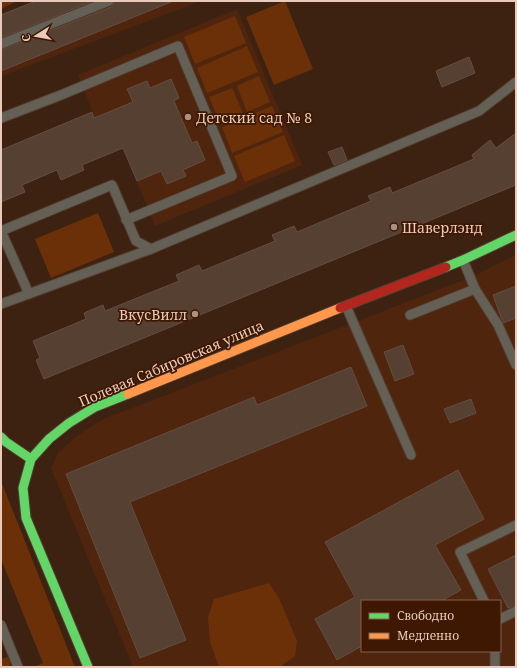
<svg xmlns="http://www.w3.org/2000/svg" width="517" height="668" font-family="'Noto Serif',serif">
<rect width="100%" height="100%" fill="#3d2212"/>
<g fill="#4f250e" fill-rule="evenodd">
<path d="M34,1H201L1,76V14Z"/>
<path d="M237,9L302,165L155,226L123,148L109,153L78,75Z"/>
<path d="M516,255V667H133L51,468L58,453L77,436L101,420L469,278ZM362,601H500V651H362Z"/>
</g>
<g fill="#6c3009">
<path d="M1,1H17L1,9Z"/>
<path d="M285,1L313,69L274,85L246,17Z"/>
<path d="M235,16L246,43L195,64L184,37Z"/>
<path d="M247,46L258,72L207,93L197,68Z"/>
<path d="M259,76L270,102L247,112L237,86Z"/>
<path d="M232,88L243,113L220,123L209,97Z"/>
<path d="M272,106L283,132L232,153L222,127Z"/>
<path d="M284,135L295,161L245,182L234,156Z"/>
<path d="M98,213L114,252L51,278L35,239Z"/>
<path d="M1,481L75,667H34L43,663L1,559Z"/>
<path d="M269,583L279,598L297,641L295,656L280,667H219L210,642L208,617L214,599Z"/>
<path d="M8,657L10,663L9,667H1V659Z"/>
</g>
<g fill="#564032" stroke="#644d41">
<path d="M36,1H93L1,38V15Z"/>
<path d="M115,1L171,2L1,71V50L111,7L114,4Z"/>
<path d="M469,57L475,73L442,87L436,71Z"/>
<path d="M171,79L179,98L174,101L192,143L197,141L205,160L183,170L186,176L167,184L161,171L137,181L123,148L82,165L84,170L61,180L57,170L22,185L25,192L1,202V150L92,112L94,118L133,102L127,89L147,81L150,88Z"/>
<path d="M516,133V185L44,379L36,360L40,358L33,341L86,319L84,313L103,305L105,311L179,281L176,275L199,265L202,271L275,241L272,235L294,226L297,232L371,201L368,196L390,187L392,193L474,159L472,155L490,140L496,148Z"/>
<path d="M342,147L347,160L334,165L328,152Z"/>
<path d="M516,286V318L503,323L493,295Z"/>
<path d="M403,345L414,374L395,381L384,352Z"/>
<path d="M351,367L367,406L130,502L186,640L140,658L66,474L254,397L257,405Z"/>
<path d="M471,399L476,413L450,423L444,409Z"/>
<path d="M458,470L484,519L435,545L461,590L441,601H362V646L337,660L315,619L355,597L325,542Z"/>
<path d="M516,555V605L508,608L488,569Z"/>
</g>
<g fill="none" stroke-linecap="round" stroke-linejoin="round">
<g stroke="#553e30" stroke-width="11">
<g id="lane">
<path d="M1,44L109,1"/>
<path d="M1,118L61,95L178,46L232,176L126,220"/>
<path d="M463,260L475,289L498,325L516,365"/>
<path d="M29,294L1,231L112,185L136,241L151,249"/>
<path d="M1,304L151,249L479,111L516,82"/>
<path d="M346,306L411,455"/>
<path d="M410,315L475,289"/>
<path d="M484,601L460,552L516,525"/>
<path d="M500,619L516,611"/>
<path d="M1,625L18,667"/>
<path d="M495,651V667"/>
</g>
</g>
<g stroke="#553e30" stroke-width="11">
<g id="fast">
<path d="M446,267L463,260L516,235"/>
<path d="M1,437L6,442L31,459"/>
<path d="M88,667L26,518L23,488L31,459L49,439L69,423L95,407L128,394"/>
</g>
</g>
<g stroke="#553e30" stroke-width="11">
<path id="slow" d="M128,394L340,308"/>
</g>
<g stroke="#553e30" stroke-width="11">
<path id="jam" d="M340,308L446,267"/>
</g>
<use href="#lane" stroke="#646056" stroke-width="9"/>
<use href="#fast" stroke="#63d668" stroke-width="9"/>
<use href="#slow" stroke="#ff974d" stroke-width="9"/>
<use href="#jam" stroke="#b3261e" stroke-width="9"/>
</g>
<g fill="#ad9080" stroke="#3e1803" stroke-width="1.5">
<circle cx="188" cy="117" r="4"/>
<circle cx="394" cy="227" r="4"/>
<circle cx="195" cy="314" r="4"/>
</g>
<g text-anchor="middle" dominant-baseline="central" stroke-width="3.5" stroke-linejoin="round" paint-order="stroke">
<g font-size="14" fill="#eacbbb" stroke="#3e1803" text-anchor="start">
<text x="196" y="117">Детский сад № 8</text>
<text x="402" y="227">Шаверлэнд</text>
<text x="187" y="314" text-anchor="end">ВкусВилл</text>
</g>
<g font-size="14" fill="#eacbbb" stroke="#3e1803">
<text transform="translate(171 363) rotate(-23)">Полевая Сабировская улица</text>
</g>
</g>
<rect width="517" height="668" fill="none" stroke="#eacbbb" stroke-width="4"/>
<rect x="361" y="600" width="140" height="52" fill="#3e1803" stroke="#83604d"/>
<rect x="369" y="613" width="20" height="6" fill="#63d668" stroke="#83604d"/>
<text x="397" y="620" font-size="12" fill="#eacbbb">Свободно</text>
<rect x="369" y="633" width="20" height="6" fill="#ff974d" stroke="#83604d"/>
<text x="397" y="640" font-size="12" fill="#eacbbb">Медленно</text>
<g transform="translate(36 36) rotate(259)" stroke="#3e1803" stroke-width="3" paint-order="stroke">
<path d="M0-3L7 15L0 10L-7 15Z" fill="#eacbbb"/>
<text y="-6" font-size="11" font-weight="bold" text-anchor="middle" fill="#eacbbb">С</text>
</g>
</svg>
